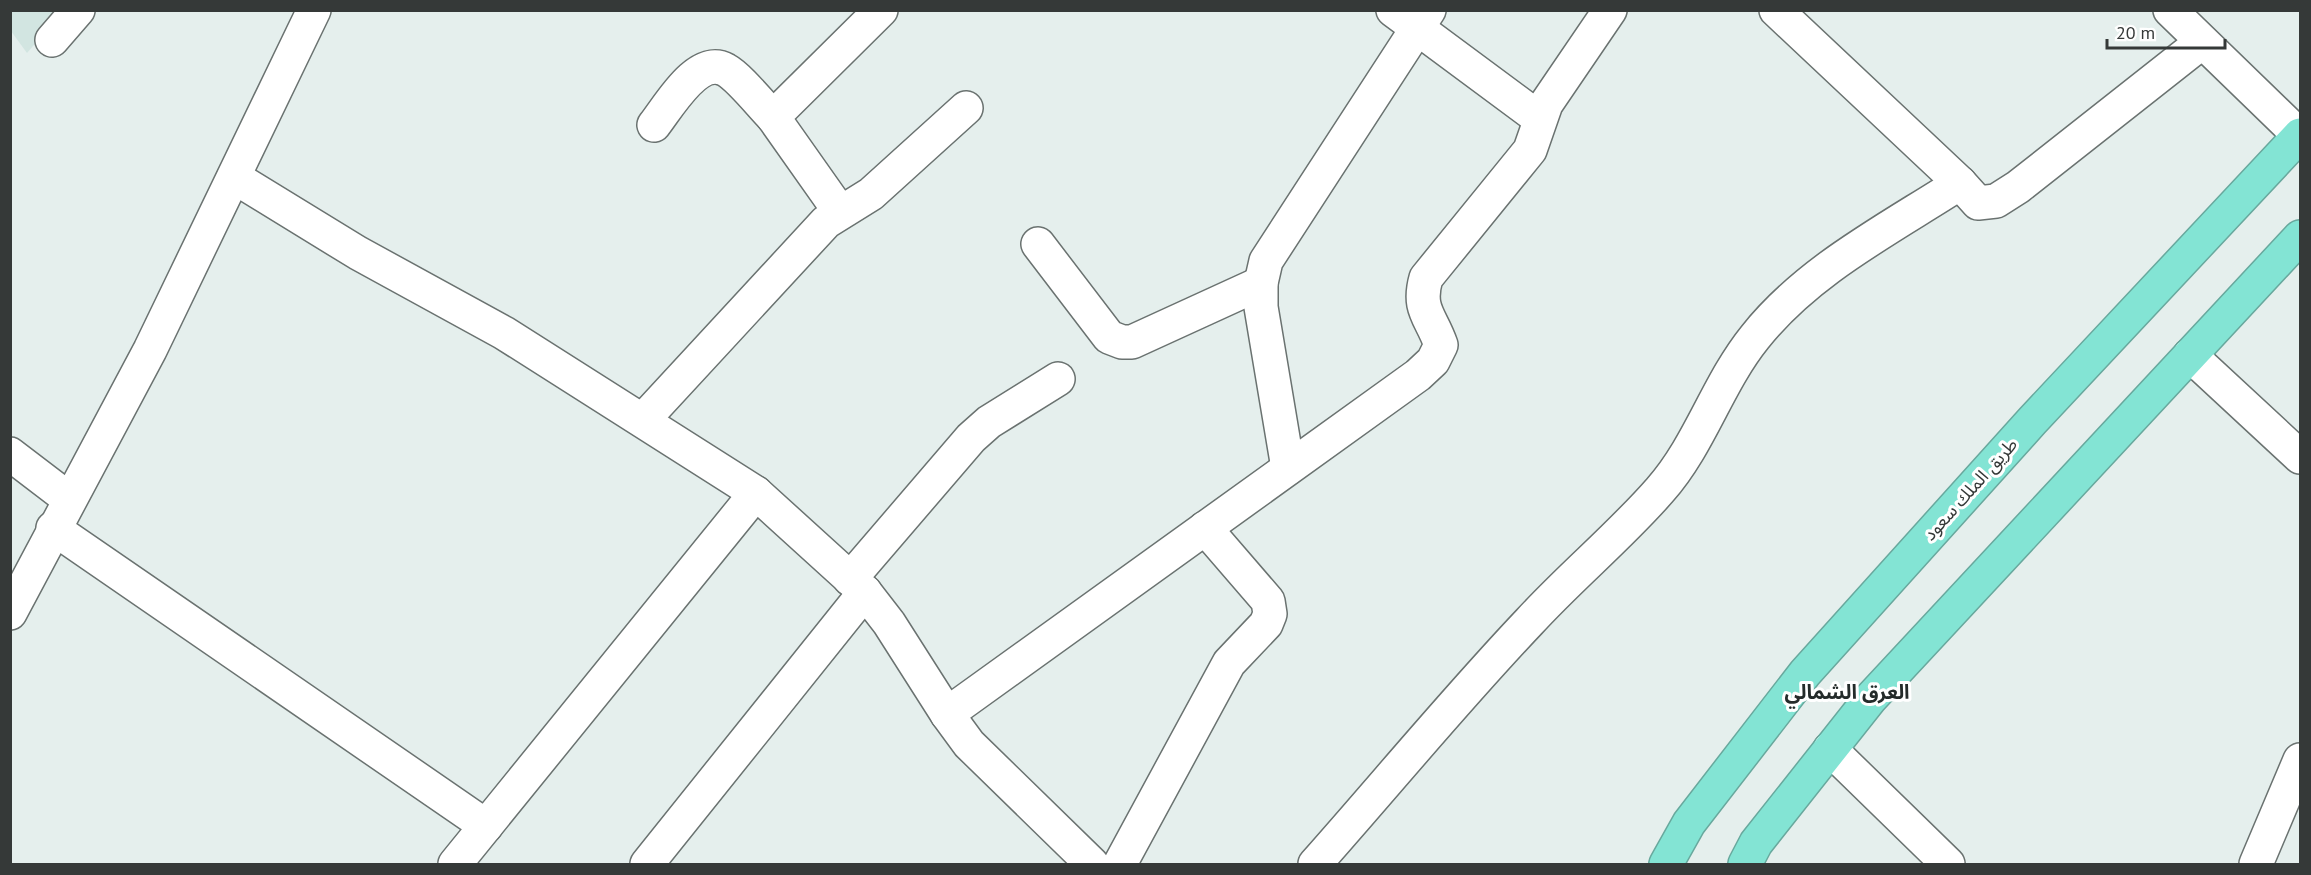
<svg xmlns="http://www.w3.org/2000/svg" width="2311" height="875" font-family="'PT Sans','Noto Sans Arabic',sans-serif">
<rect width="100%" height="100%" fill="#e5efed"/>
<path fill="#d2e5e1" d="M11,11H63L27,53L11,31Z"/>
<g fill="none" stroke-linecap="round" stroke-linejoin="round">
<g stroke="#6a7270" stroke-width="36">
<g id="minor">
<path d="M1393,10L1540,119"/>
<path d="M1776,10L1960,183"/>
<path d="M2170,10L2300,136"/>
<path d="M52,40L78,10"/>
<path d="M654,125C669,106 698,54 726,70C739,77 762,106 773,117"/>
<path d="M234,177L358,253L504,333L756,493L865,592L889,623L947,714L969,744L1092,864"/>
<path d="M840,212L773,117L881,10"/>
<path d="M1038,244L1109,337L1122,342H1132L1261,283"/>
<path d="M2190,355L2300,457"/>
<path d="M643,420L826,222L871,194L966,108"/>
<path d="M10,454L69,499"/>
<path d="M1288,468L1261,307V283L1266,261L1429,10"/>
<path d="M53,528L486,826"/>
<path d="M850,579L971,438L989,422L1058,379"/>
<path d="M10,613L150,350L314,10"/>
<path d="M947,714L1418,375L1433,361L1441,345C1431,316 1417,310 1426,278L1530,150L1546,104L1610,10"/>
<path d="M1830,749L1948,864"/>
<path d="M455,864L756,493"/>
<path d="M647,864L865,592"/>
<path d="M1120,864L1229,663L1266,624L1270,614L1268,601L1205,528"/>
<path d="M1315,864C1386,784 1455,700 1529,622C1571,576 1619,537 1660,490C1700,445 1717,384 1755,337C1808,270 1889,229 1960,183L1978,203L1996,201L2018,187L2202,42"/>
<path d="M2256,864L2300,760"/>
</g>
</g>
<g stroke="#68a89d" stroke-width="36">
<g id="highway">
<path d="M1666,864L1689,823L1805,673L2032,421L2300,135"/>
<path d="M1745,864L1756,843L1870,699L2300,237"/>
</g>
</g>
<use href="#minor" stroke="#fff" stroke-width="33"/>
<use href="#highway" stroke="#83e4d4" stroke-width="33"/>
</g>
<g text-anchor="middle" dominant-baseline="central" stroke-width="6" stroke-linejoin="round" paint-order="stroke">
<g font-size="18" fill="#353938" stroke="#fff">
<text transform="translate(1970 489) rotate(-48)">طريق الملك سعود</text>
</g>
<g font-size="20" font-weight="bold" fill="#242b2a" stroke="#fff">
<text x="1847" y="692">العرق الشمالي</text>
</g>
</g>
<rect width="2311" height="875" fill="none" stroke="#353938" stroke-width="24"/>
<path d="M2107 39v9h118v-9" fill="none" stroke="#353938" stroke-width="3"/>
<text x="2116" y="39" font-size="18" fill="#353938" stroke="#ffffff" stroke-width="4.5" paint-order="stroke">20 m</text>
</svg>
